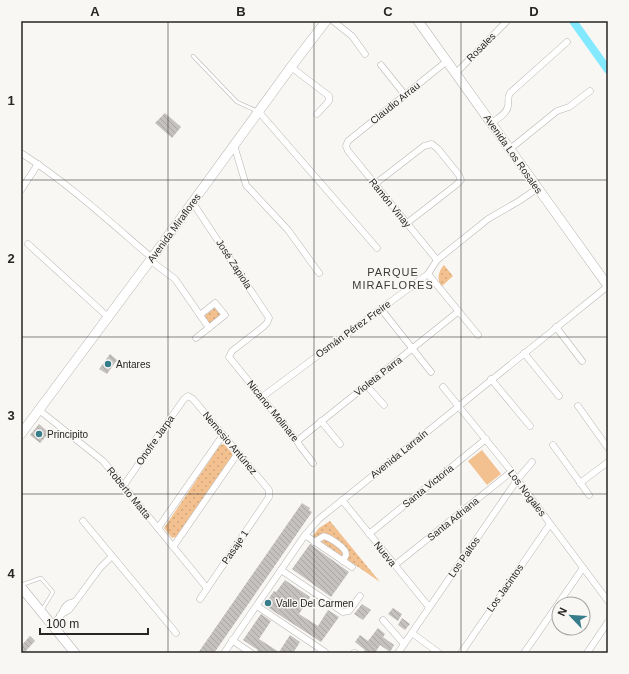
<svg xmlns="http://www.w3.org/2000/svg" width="629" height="674" font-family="Helvetica,sans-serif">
<defs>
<pattern id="grass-dots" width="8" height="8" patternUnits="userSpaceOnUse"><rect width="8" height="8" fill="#f3c08f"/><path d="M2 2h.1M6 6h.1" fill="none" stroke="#d0a57b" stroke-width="1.8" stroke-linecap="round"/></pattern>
<pattern id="building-back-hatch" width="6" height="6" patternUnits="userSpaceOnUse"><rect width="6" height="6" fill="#c4c1bf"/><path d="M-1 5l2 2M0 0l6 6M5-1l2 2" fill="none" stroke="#a8a6a4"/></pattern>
</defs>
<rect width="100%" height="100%" fill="#f9f7f4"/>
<g fill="url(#grass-dots)">
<path d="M444,265L453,276L441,287C437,278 438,272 444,265Z"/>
<path d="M216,307L222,315L210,324L204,316Z"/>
<path d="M224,444L232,453V456L176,537L172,538L164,528L220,445Z"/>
<path d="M330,521L380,582L313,536L319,528Z"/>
</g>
<path fill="#f3c08f" d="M482,450L501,474L487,485L468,461Z"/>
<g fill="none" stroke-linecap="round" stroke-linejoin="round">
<path stroke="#82e9ff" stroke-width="8" d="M573,21L608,70"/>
</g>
<g fill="url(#building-back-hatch)">
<path d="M165,113L181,127L172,138L155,123Z"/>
<path d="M110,354L117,360L107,374L99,369Z"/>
<path d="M39,424L49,433L40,443L30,435Z"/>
<path d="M302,503L310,508L309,510L312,512L265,580L214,653H198Z"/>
<path d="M310,544L349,572L331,597L292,569Z"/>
<path d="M285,580L310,597L299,614L318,626L328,610L339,617L321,642L264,605L274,591L276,592Z"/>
<path d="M362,604L371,610L363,620L354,614Z"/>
<path d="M393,608L402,614L398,621L388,614Z"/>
<path d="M261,614L271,621L259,639L279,652L290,635L300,642L293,653H260L257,651L258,650L243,640Z"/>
<path d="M402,618L410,624L405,630L398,625Z"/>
<path d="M378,628L385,634L383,637L394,645L390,652L380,645L375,653H363L365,650L355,642L360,635L368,641Z"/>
<path d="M30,636L35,641L24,653H21V646Z"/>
</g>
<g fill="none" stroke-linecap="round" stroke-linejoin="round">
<g stroke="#b8b6b3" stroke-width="4">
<g id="lane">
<path d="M193,56L237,102L257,111"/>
<path d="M21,585L41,578L53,592L42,610"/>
</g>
</g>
<g stroke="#b8b6b3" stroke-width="7">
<g id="street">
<path d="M333,21L352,36L365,54"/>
<path d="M381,65L405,95"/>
<path d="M291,67L329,96V101L317,114"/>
<path d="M456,73L507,21"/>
<path d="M259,112L377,248"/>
<path d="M491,123C497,119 507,114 508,106C509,101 507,98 510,93L567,42"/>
<path d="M234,145L246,185L288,230L319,273"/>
<path d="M510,149L557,111L569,107L590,91"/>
<path d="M21,153C68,183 110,222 152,258"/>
<path d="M375,184L424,146L432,144L438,149L459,175L461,180L456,185L407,223"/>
<path d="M21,190L38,164"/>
<path d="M193,203L269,318L267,323L263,327L232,351L229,357L297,441L300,446L313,463"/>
<path d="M28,244L108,317"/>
<path d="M437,260L348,151L346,146L348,141L447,61"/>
<path d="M151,261L175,279L209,328"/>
<path d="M428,274L478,335"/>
<path d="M381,309L431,372"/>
<path d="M556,327L582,361"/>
<path d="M196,338L225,315L215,303L200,315"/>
<path d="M524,353L559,396"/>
<path d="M491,379L530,426"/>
<path d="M366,385L384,405"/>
<path d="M443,387L504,462L608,601"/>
<path d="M262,397L428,274L437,260L488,219L519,201L538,188"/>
<path d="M578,406L608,448"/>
<path d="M39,410L103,461L207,588"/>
<path d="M321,421L340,444"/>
<path d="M297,441L459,311"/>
<path d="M553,445L589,495"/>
<path d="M580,483L608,462"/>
<path d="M124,485L184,399L188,396L193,399L269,490V497L200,599"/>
<path d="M342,500L429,607"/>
<path d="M83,521L176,633"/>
<path d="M158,528L223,435"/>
<path d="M369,534L486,439"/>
<path d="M305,535L352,567"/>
<path d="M314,542L324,536C330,538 347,548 346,555C346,556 343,560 343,561"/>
<path d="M173,547L238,453"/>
<path d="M395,565L511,472"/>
<path d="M281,570L343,612L349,611L360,596"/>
<path d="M257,606L325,652"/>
<path d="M60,615L69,610L100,568L112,556"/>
<path d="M383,620L404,644"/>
<path d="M52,625C55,622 59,618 61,615C64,608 66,603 74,602"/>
<path d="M412,633L439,653"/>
<path d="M232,640L251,653"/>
<path d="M224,653L305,535L319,519L608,286"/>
<path d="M354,653H355"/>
<path d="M398,653L517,480L532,462"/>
<path d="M461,653L550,524"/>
<path d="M524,653L583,568"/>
<path d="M587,653L608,622"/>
</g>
</g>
<g stroke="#b8b6b3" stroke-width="10">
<g id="secondary">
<path d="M418,21L608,286"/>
<path d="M21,434L152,258L291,67L326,21"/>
<path d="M21,587L75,653"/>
</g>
</g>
<use href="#lane" stroke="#fff" stroke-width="3"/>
<use href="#street" stroke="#fff" stroke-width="6"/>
<use href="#secondary" stroke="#fff" stroke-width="9"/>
</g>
<path fill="none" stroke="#272625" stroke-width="1" stroke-opacity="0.55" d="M168,21V653M314,21V653M461,21V653M21,180H608M21,337H608M21,494H608"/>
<g fill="#377c8a" stroke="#f9f7f4" stroke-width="1.5">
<circle cx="108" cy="364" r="4"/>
<circle cx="39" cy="434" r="4"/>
<circle cx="268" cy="603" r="4"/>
</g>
<g text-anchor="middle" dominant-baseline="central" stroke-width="3" stroke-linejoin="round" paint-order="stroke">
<g font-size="10" fill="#272625" stroke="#f9f7f4">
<text transform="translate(481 47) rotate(-45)">Rosales</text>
<text transform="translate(395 103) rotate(-39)">Claudio Arrau</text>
<text transform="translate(513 154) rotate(55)">Avenida Los Rosales</text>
<text transform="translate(390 203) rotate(51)">Ramón Vinay</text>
<text transform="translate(174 228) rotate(-54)">Avenida Miraflores</text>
<text transform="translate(234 264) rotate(57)">José Zapiola</text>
<text transform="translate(353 329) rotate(-36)">Osmán Pérez Freire</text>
<text transform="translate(378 376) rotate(-38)">Violeta Parra</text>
<text transform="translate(273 411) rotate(51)">Nicanor Molinare</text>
<text transform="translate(155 440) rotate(-55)">Onofre Jarpa</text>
<text transform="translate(230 443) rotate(50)">Nemesio Antúnez</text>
<text transform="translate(399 454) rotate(-39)">Avenida Larraín</text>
<text transform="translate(428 486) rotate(-39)">Santa Victoria</text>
<text transform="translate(129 493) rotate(51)">Roberto Matta</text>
<text transform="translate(527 493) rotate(53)">Los Nogales</text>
<text transform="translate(453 519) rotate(-39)">Santa Adriana</text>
<text transform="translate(235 547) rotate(-56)">Pasaje 1</text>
<text transform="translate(385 554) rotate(51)">Nueva</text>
<text transform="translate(464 557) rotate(-55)">Los Paltos</text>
<text transform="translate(505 588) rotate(-55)">Los Jacintos</text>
</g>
<g font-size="10" fill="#272625" stroke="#f9f7f4" text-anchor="start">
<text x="116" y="364">Antares</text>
<text x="47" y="434">Principito</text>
<text x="276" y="603">Valle Del Carmen</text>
</g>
<g font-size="11" letter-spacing="1" fill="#3c3a38" stroke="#f9f7f4">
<text x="393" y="272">PARQUE<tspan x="393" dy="13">MIRAFLORES</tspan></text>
</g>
</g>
<rect width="629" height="674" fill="none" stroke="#f9f7f4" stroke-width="44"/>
<g transform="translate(571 616) rotate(295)"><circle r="19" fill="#f9f7f4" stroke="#a5a3a1"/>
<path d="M0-3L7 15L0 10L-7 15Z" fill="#377c8a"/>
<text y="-6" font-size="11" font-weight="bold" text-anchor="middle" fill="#272625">N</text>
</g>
<path d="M40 628v6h108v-6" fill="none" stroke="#272625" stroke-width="2"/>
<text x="46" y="628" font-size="12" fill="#272625" stroke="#f9f7f4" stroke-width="3" paint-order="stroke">100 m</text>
<rect x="22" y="22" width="585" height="630" fill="none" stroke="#272625" stroke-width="1.5"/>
<g font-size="13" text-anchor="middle" font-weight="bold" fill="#272625">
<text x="95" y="16">A</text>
<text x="241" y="16">B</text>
<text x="388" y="16">C</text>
<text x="534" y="16">D</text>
<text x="11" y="105">1</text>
<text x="11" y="263">2</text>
<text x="11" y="420">3</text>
<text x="11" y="578">4</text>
</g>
</svg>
